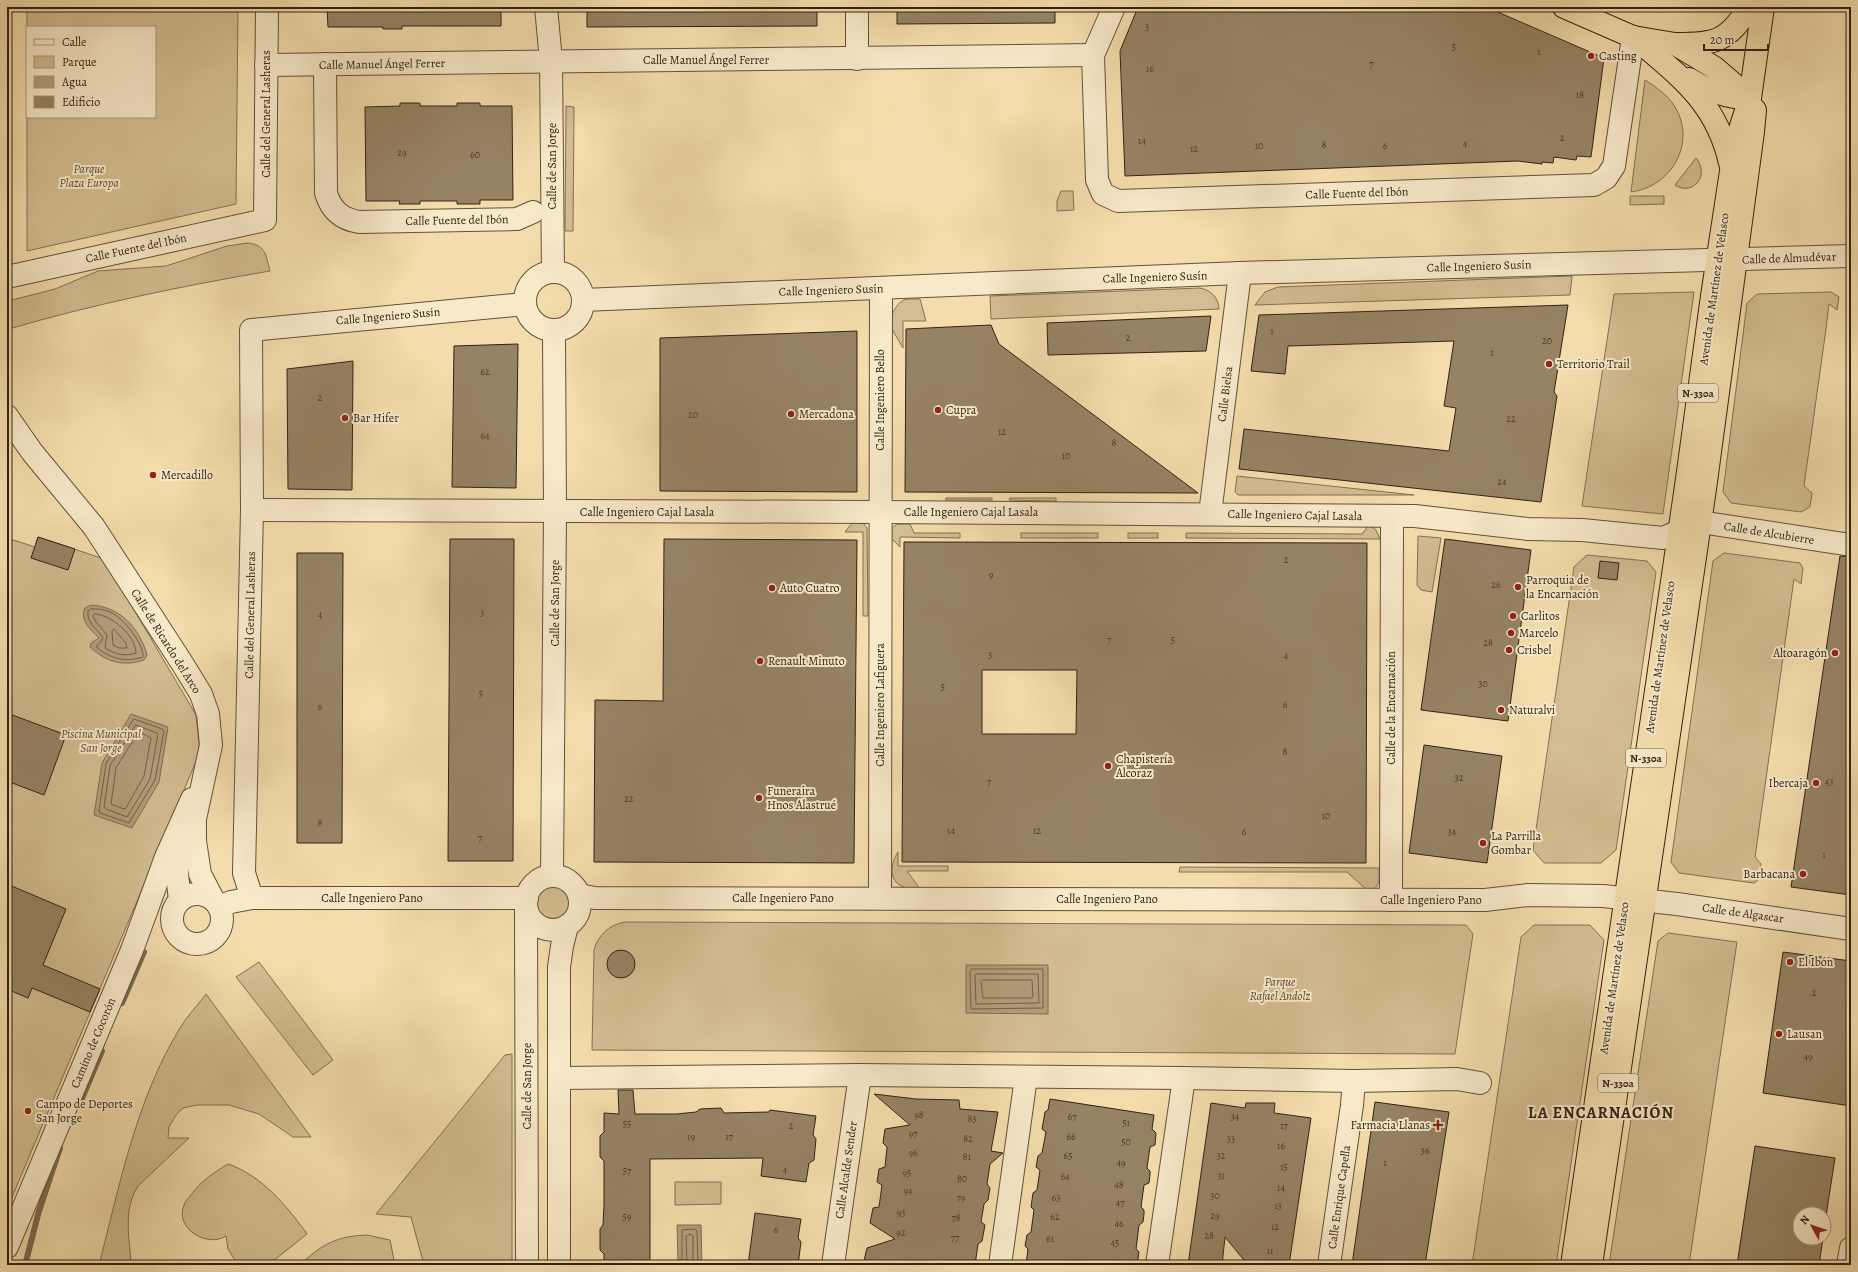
<svg xmlns="http://www.w3.org/2000/svg" width="1858" height="1272" font-family="Alegreya,serif">
<rect width="100%" height="100%" fill="#f4ddac"/>
<filter id="stains"><feTurbulence type="fractalNoise" baseFrequency=".005" numOctaves="4"/><feColorMatrix values="0 0 0 0 .2 0 0 0 0 .09 0 0 0 0 .02 0 0 0 .5 -.17"/></filter>
<radialGradient id="worn" r=".72"><stop offset=".6" stop-color="#630" stop-opacity="0"/><stop offset="1" stop-color="#630" stop-opacity=".3"/></radialGradient>
<g fill="#d3bd92" stroke="#827054">
<path d="M27,7H238L236,204L27,251V117H155V27H27Z"/>
<path d="M1645,80C1656,87 1668,95 1675,107C1697,143 1671,187 1631,192Z"/>
<path d="M566,106L574,107L573,231H565Z"/>
<path d="M1696,158C1710,174 1694,197 1675,185Z"/>
<path d="M1061,191H1073L1074,210L1057,211V201Z"/>
<path d="M1630,196H1664V204L1630,205Z"/>
<path d="M248,243C266,245 266,256 270,271C182,286 94,304 9,329L8,301L55,289L98,271L166,266L227,246Z"/>
<path d="M1572,276L1570,295L1255,305L1265,292L1278,287Z"/>
<path d="M1200,288C1211,290 1219,298 1219,309L991,319L990,296Z"/>
<path d="M1694,292L1663,514L1582,506L1614,294Z"/>
<path d="M1831,292L1839,297L1837,310L1829,304L1826,329L1804,486L1812,493L1810,507L1801,512L1731,503L1723,492L1747,303L1757,294Z"/>
<path d="M906,299H920L926,321H903V348C900,342 896,337 893,331C888,319 894,304 906,299Z"/>
<path d="M1237,476L1414,495H1238L1235,492Z"/>
<rect x="946" y="498" width="46" height="2"/>
<path d="M1010,498H1056V501L1009,500Z"/>
<path d="M853,522L863,523L867,528L868,616H863V532H845Z"/>
<path d="M897,524H910L914,533H960V538L900,537V547L890,537L892,528Z"/>
<path d="M1369,525L1376,530L1380,539L1186,538V533L1362,534Z"/>
<rect x="1021" y="533" width="77" height="5"/>
<rect x="1128" y="533" width="30" height="5"/>
<path d="M1418,536L1441,538L1432,592L1421,590L1417,585Z"/>
<path d="M38,537L104,559L196,715L200,752L7,1209V538L35,547Z"/>
<path d="M1724,553L1800,563L1803,568L1801,584L1794,579L1755,857L1761,864L1759,879L1754,883L1679,873L1671,862L1713,561Z"/>
<path d="M1587,555L1647,561L1656,572L1616,850L1601,863H1544L1533,850L1574,567Z"/>
<path d="M898,852V866H948V871H907L920,889C915,888 909,889 904,887C887,881 891,863 898,852Z"/>
<path d="M1180,867L1379,868C1379,878 1381,889 1368,891L1347,872H1179Z"/>
<circle cx="553" cy="904" r="17"/>
<path d="M625,922L1466,925L1473,934L1455,1054L592,1050L594,950C598,935 609,925 625,922Z"/>
<path d="M1534,925H1590L1604,940L1556,1265H1472L1521,937Z"/>
<path d="M1668,933L1737,942L1689,1265H1609L1658,941Z"/>
<path d="M259,962L333,1060L313,1075L236,977Z"/>
<path d="M206,994L311,1137H293L259,1114L229,1105H197L183,1108L176,1115L169,1127L168,1138H189L139,1185C122,1208 130,1239 131,1265H99C120,1184 136,1100 180,1028C187,1016 198,1005 206,994Z"/>
<path d="M512,1054V1265H424L411,1217L376,1214L505,1055Z"/>
<path d="M228,1164C261,1175 287,1206 307,1234L268,1265H238L228,1249L226,1236C208,1248 174,1229 184,1205C185,1202 188,1198 191,1195C201,1181 213,1173 228,1164Z"/>
<path d="M675,1182H721V1204L675,1205Z"/>
<path d="M367,1235L390,1240L395,1265H300C322,1244 337,1236 367,1235Z"/>
</g>
<g fill="#b19d79" stroke="#7d6c51">
<path d="M91,605C120,607 139,627 147,655L144,660C123,667 106,662 90,647L91,643L99,638C91,630 79,620 85,608Z"/>
<path d="M131,714L168,727L159,782L132,828L94,815L102,763Z"/>
<path d="M966,965H1048V1014L966,1013Z"/>
<path d="M677,1225H701L702,1265H678Z"/>
</g>
<g fill="none" stroke-linecap="round" stroke-linejoin="round">
<g stroke="#706047" stroke-width="1">
<path d="M91,609C97,609 104,609 110,612C122,617 144,643 143,657C126,663 110,658 97,648V645L101,642L103,638C98,629 86,623 88,611Z"/>
<path d="M95,614C112,615 136,636 136,653C125,657 115,654 105,648L107,635L96,622L93,616Z"/>
<path d="M114,629L126,643L127,648H119L113,645L112,631Z"/>
<path d="M134,719L162,729L164,731L155,780L129,823L100,813L99,811L106,764Z"/>
<path d="M136,725L157,733L158,734L150,779L127,817L106,809L104,807L110,766Z"/>
<path d="M139,732L151,738L144,776L126,808L124,809L111,804L116,768Z"/>
<path d="M972,969H1043V1008L971,1009L970,971Z"/>
<path d="M977,974H1038L1039,1003L976,1004L975,976Z"/>
<path d="M983,980H1032L1033,997L1031,998H983L981,982Z"/>
<path d="M682,1265V1230L695,1229L697,1231L698,1265"/>
<path d="M687,1265L686,1236L690,1234L693,1236V1265"/>
</g>
<g stroke="#7d6c51" stroke-width="6">
<path d="M122,1003L144,952"/>
<path d="M80,1103L102,1051"/>
<path d="M25,1265L39,1211L60,1148"/>
</g>
</g>
<g fill="#968364" stroke="#302215" fill-rule="evenodd">
<path d="M327,7H501V26H402V29H383V27H328Z"/>
<path d="M587,7H817V26L587,27Z"/>
<path d="M897,7H1055V23L897,24Z"/>
<path d="M1138,7H1486L1604,58L1591,157L1577,156L1576,160L1554,157L1553,163L1542,162V164L1518,161L1125,176L1120,51Z"/>
<path d="M400,103H420V106H457V103H480V106H512L513,200H480V204H457V201H420V204H399L400,201H366L365,107L400,106Z"/>
<path d="M1568,305L1554,392L1557,396L1541,502L1239,469L1244,429L1449,451L1456,408L1444,406L1454,341L1288,346L1285,374L1251,371L1259,315Z"/>
<path d="M1211,316L1206,351L1048,355L1047,323Z"/>
<path d="M991,325L999,344L1198,493L905,492L906,329Z"/>
<path d="M857,331V492L660,491V338Z"/>
<path d="M518,344L516,488L452,487L454,346Z"/>
<path d="M353,361L352,490L288,489L287,369Z"/>
<path d="M38,537L75,549L68,570L31,558Z"/>
<path d="M450,539H514L513,861H448Z"/>
<path d="M664,539L857,540L854,863L594,862L595,700L663,701Z"/>
<path d="M1445,539L1531,550L1508,721L1421,710Z"/>
<path d="M904,542L1367,543L1366,863L902,862ZM982,670H1077L1076,734H982Z"/>
<path d="M297,553H343L342,843H297Z"/>
<path d="M1840,556L1851,557V895L1791,887Z"/>
<path d="M1600,561L1619,563L1617,580L1598,578Z"/>
<path d="M7,713L66,735L44,795L7,781Z"/>
<path d="M1424,745L1502,756L1487,863L1409,853Z"/>
<path d="M7,884L66,909L43,965L100,989L90,1012L32,988L28,998L7,989Z"/>
<circle cx="621" cy="964" r="14"/>
<path d="M1783,952L1851,961V1106L1763,1093Z"/>
<path d="M618,1090H633L635,1114H677L696,1112L700,1109L721,1108L724,1113L769,1112L770,1110L816,1116L813,1135L816,1139L814,1160L809,1163L806,1182L761,1176L763,1158L650,1159V1265H604V1254L600,1250V1229L603,1225L604,1206V1161L600,1157V1136L604,1132V1113L619,1114Z"/>
<path d="M874,1094L916,1099L959,1100L960,1109L998,1112L991,1151L1003,1153L990,1164L987,1184L990,1188L988,1200L984,1204L981,1222L985,1225L982,1241L978,1244L975,1265H863L867,1248L895,1239L870,1223L873,1208L879,1207L882,1185L877,1182L879,1169L885,1167L887,1147L883,1143L885,1129L910,1125Z"/>
<path d="M1050,1099L1154,1115L1152,1129L1156,1133L1155,1145L1150,1147L1147,1168L1150,1171V1175L1149,1183L1144,1185L1141,1207L1144,1210V1214L1143,1222L1139,1225L1136,1249L1139,1252L1137,1265H1026L1028,1249L1025,1246L1027,1235L1031,1232L1034,1210L1031,1207L1033,1193L1037,1190L1040,1170L1036,1167L1038,1156L1042,1153L1046,1132L1042,1129L1045,1112L1048,1110Z"/>
<path d="M1375,1102L1449,1112L1425,1265H1352Z"/>
<path d="M1211,1103L1245,1108L1246,1103H1275L1274,1113L1311,1118L1289,1265H1248L1225,1237L1222,1265H1188Z"/>
<path d="M1755,1146L1835,1158L1824,1229V1214H1800V1238H1823L1819,1265H1737Z"/>
<path d="M755,1213L801,1219L798,1238L801,1242L798,1265H748Z"/>
</g>
<g fill="none" stroke-linecap="round" stroke-linejoin="round">
<g stroke="#61513b" stroke-width="24">
<g id="street">
<path d="M546,7L551,61L553,272"/>
<path d="M857,7V59"/>
<path d="M1114,7L1093,55L1097,180L1103,194L1118,201L1594,185L1606,178L1614,166L1633,37"/>
<path d="M325,64L326,193C331,210 341,219 359,222L517,219L533,212"/>
<path d="M266,65L1093,55"/>
<circle cx="554" cy="301" r="29"/>
<path d="M7,277L265,220L267,7"/>
<path d="M583,300L1240,273L1851,256"/>
<path d="M7,416L32,452L94,527L182,663L201,694L208,714L211,745L195,819V841L200,874L213,899"/>
<path d="M252,510L880,512L1415,516L1528,529L1582,530L1663,538L1700,522L1851,545"/>
<path d="M1210,514L1240,273"/>
<path d="M179,841L177,874L180,900"/>
<path d="M552,876L555,512L554,330"/>
<circle cx="553" cy="903" r="27"/>
<circle cx="197" cy="919" r="25"/>
<path d="M579,895L595,898L1485,900L1528,895L1603,896L1677,904L1851,929"/>
<path d="M252,898L244,873L252,510L251,330L525,304"/>
<path d="M880,898L881,288"/>
<path d="M1391,900L1392,516"/>
<path d="M219,907L231,902L252,898H527"/>
<path d="M526,907L527,1265"/>
<path d="M559,1078L860,1075L1184,1078L1354,1081L1457,1079L1480,1083"/>
<path d="M7,1247L132,950L166,857L192,799"/>
<path d="M559,1265V967L562,946L567,926"/>
<path d="M833,1265L860,1075"/>
<path d="M1000,1265L1026,1077"/>
<path d="M1157,1265L1184,1078"/>
<path d="M1329,1265L1352,1105L1354,1081"/>
<path d="M1848,1265L1851,1248"/>
</g>
</g>
<g stroke="#302215" stroke-width="24">
<g id="highway">
<path d="M1564,7L1633,37L1675,44L1715,68L1750,98"/>
<path d="M1634,37C1679,76 1716,101 1730,163"/>
<path d="M1676,44C1715,44 1728,42 1749,7"/>
<path d="M1689,79C1709,91 1727,98 1750,98"/>
<path d="M1572,1265L1686,486L1712,296L1735,145L1750,98L1763,7"/>
<path d="M1591,1265L1705,489L1753,132L1755,110"/>
</g>
</g>
<use href="#street" stroke="#f8e9c9" stroke-width="22"/>
<use href="#highway" stroke="#f4ddac" stroke-width="22"/>
</g>
<g fill="#8f2418" stroke="#f8e9c9" stroke-width="1.5">
<circle cx="1591" cy="56" r="4"/>
<circle cx="1549" cy="364" r="4"/>
<circle cx="938" cy="410" r="4"/>
<circle cx="791" cy="414" r="4"/>
<circle cx="345" cy="418" r="4"/>
<circle cx="153" cy="475" r="4"/>
<circle cx="1518" cy="587" r="4"/>
<circle cx="772" cy="588" r="4"/>
<circle cx="1513" cy="616" r="4"/>
<circle cx="1511" cy="633" r="4"/>
<circle cx="1509" cy="650" r="4"/>
<circle cx="1835" cy="653" r="4"/>
<circle cx="760" cy="661" r="4"/>
<circle cx="1501" cy="710" r="4"/>
<circle cx="1108" cy="766" r="4"/>
<circle cx="1816" cy="783" r="4"/>
<circle cx="759" cy="798" r="4"/>
<circle cx="1483" cy="843" r="4"/>
<circle cx="1803" cy="874" r="4"/>
<circle cx="1790" cy="962" r="4"/>
<circle cx="1779" cy="1034" r="4"/>
<circle cx="28" cy="1111" r="4"/>
<path d="M1436 1119h4v4h4v4h-4v4h-4v-4h-4v-4h4z"/>
</g>
<g text-anchor="middle" dominant-baseline="central" stroke-width="4" stroke-linejoin="round" paint-order="stroke">
<g font-size="10" fill="#4a3a29">
<text x="1147" y="26">3</text>
<text x="1454" y="46">5</text>
<text x="1539" y="51">1</text>
<text x="1371" y="63">7</text>
<text x="1150" y="68">16</text>
<text x="1580" y="94">18</text>
<text x="1562" y="137">2</text>
<text x="1142" y="140">14</text>
<text x="1465" y="143">4</text>
<text x="1324" y="144">8</text>
<text x="1259" y="145">10</text>
<text x="1385" y="145">6</text>
<text x="1194" y="148">12</text>
<text x="402" y="152">29</text>
<text x="475" y="154">60</text>
<text x="1272" y="330">1</text>
<text x="1128" y="337">2</text>
<text x="1547" y="340">20</text>
<text x="1492" y="352">1</text>
<text x="485" y="371">62</text>
<text x="320" y="397">2</text>
<text x="693" y="414">20</text>
<text x="1511" y="418">22</text>
<text x="1002" y="431">12</text>
<text x="485" y="435">64</text>
<text x="1114" y="442">8</text>
<text x="1066" y="455">10</text>
<text x="1502" y="481">24</text>
<text x="1286" y="559">2</text>
<text x="991" y="574">9</text>
<text x="1496" y="584">26</text>
<text x="482" y="612">3</text>
<text x="320" y="614">4</text>
<text x="1109" y="639">7</text>
<text x="1173" y="639">5</text>
<text x="1488" y="642">28</text>
<text x="990" y="654">3</text>
<text x="1286" y="655">4</text>
<text x="1483" y="683">30</text>
<text x="943" y="686">5</text>
<text x="481" y="693">5</text>
<text x="1285" y="704">6</text>
<text x="320" y="706">6</text>
<text x="1285" y="751">8</text>
<text x="1459" y="777">32</text>
<text x="989" y="781">7</text>
<text x="1829" y="781">43</text>
<text x="629" y="798">22</text>
<text x="1326" y="815">10</text>
<text x="320" y="822">8</text>
<text x="951" y="830">14</text>
<text x="1037" y="830">12</text>
<text x="1244" y="831">6</text>
<text x="1452" y="831">34</text>
<text x="480" y="837">7</text>
<text x="1824" y="854">1</text>
<text x="1814" y="992">2</text>
<text x="1808" y="1056">49</text>
<text x="919" y="1114">98</text>
<text x="1072" y="1116">67</text>
<text x="1235" y="1116">34</text>
<text x="972" y="1118">83</text>
<text x="1126" y="1122">51</text>
<text x="627" y="1123">55</text>
<text x="791" y="1125">2</text>
<text x="1284" y="1125">17</text>
<text x="913" y="1133">97</text>
<text x="691" y="1136">19</text>
<text x="729" y="1136">17</text>
<text x="1071" y="1136">66</text>
<text x="968" y="1138">82</text>
<text x="1231" y="1138">33</text>
<text x="1126" y="1141">50</text>
<text x="1281" y="1145">16</text>
<text x="1425" y="1150">36</text>
<text x="913" y="1152">96</text>
<text x="1068" y="1155">65</text>
<text x="1221" y="1155">32</text>
<text x="967" y="1156">81</text>
<text x="1121" y="1162">49</text>
<text x="1385" y="1162">1</text>
<text x="1284" y="1166">15</text>
<text x="785" y="1169">4</text>
<text x="627" y="1170">57</text>
<text x="907" y="1172">95</text>
<text x="1221" y="1175">31</text>
<text x="1065" y="1176">64</text>
<text x="962" y="1178">80</text>
<text x="1119" y="1184">48</text>
<text x="1281" y="1187">14</text>
<text x="908" y="1190">94</text>
<text x="1215" y="1195">30</text>
<text x="961" y="1197">79</text>
<text x="1056" y="1197">63</text>
<text x="1120" y="1202">47</text>
<text x="1278" y="1205">13</text>
<text x="901" y="1212">93</text>
<text x="1215" y="1215">29</text>
<text x="627" y="1216">59</text>
<text x="1055" y="1216">62</text>
<text x="956" y="1217">78</text>
<text x="1119" y="1223">46</text>
<text x="1275" y="1226">12</text>
<text x="776" y="1229">6</text>
<text x="901" y="1232">92</text>
<text x="1209" y="1235">28</text>
<text x="955" y="1237">77</text>
<text x="1050" y="1238">61</text>
<text x="1115" y="1242">45</text>
<text x="1270" y="1250">11</text>
</g>
<g fill="#f8e9c9" stroke="#6c5e4b" stroke-width="1">
<rect x="1678" y="384" width="40" height="18" rx="3"/>
<rect x="1626" y="749" width="40" height="18" rx="3"/>
<rect x="1598" y="1074" width="40" height="18" rx="3"/>
</g>
<g font-size="11" font-weight="bold" fill="#302215">
<text x="1698" y="393">N-330a</text>
<text x="1646" y="758">N-330a</text>
<text x="1618" y="1083">N-330a</text>
</g>
<g font-size="12" fill="#302215" stroke="#f8e9c9" text-anchor="start">
<text x="1599" y="56">Casting</text>
<text x="1557" y="364">Territorio Trail</text>
<text x="946" y="410">Cupra</text>
<text x="799" y="414">Mercadona</text>
<text x="353" y="418">Bar Hifer</text>
<text x="161" y="475">Mercadillo</text>
<text x="1526" y="580">Parroquia de<tspan x="1526" dy="14">la Encarnación</tspan></text>
<text x="780" y="588">Auto Cuatro</text>
<text x="1521" y="616">Carlitos</text>
<text x="1519" y="633">Marcelo</text>
<text x="1517" y="650">Crisbel</text>
<text x="1827" y="653" text-anchor="end">Altoaragón</text>
<text x="768" y="661">Renault Minuto</text>
<text x="1509" y="710">Naturalvi</text>
<text x="1116" y="759">Chapistería<tspan x="1116" dy="14">Alcoraz</tspan></text>
<text x="1808" y="783" text-anchor="end">Ibercaja</text>
<text x="767" y="791">Funeraira<tspan x="767" dy="14">Hnos Alastrué</tspan></text>
<text x="1491" y="836">La Parrilla<tspan x="1491" dy="14">Gombar</tspan></text>
<text x="1795" y="874" text-anchor="end">Barbacana</text>
<text x="1798" y="962">El Ibón</text>
<text x="1787" y="1034">Lausan</text>
<text x="36" y="1104">Campo de Deportes<tspan x="36" dy="14">San Jorge</tspan></text>
<text x="1430" y="1125" text-anchor="end">Farmacia Llanas</text>
</g>
<g font-size="12" fill="#302215" stroke="#f8e9c9">
<text x="706" y="60">Calle Manuel Ángel Ferrer</text>
<text transform="translate(382 64) rotate(-1)">Calle Manuel Ángel Ferrer</text>
<text transform="translate(266 114) rotate(-90)">Calle del General Lasheras</text>
<text transform="translate(552 166) rotate(-90)">Calle de San Jorge</text>
<text transform="translate(1357 193) rotate(-2)">Calle Fuente del Ibón</text>
<text transform="translate(457 220) rotate(-1)">Calle Fuente del Ibón</text>
<text transform="translate(136 248) rotate(-12)">Calle Fuente del Ibón</text>
<text transform="translate(1789 258) rotate(-2)">Calle de Almudévar</text>
<text transform="translate(1479 266) rotate(-2)">Calle Ingeniero Susín</text>
<text transform="translate(1155 277) rotate(-2)">Calle Ingeniero Susín</text>
<text transform="translate(1714 289) rotate(-82)">Avenida de Martínez de Velasco</text>
<text transform="translate(831 290) rotate(-2)">Calle Ingeniero Susín</text>
<text transform="translate(388 316) rotate(-5)">Calle Ingeniero Susín</text>
<text transform="translate(1225 394) rotate(-83)">Calle Bielsa</text>
<text transform="translate(880 400) rotate(-90)">Calle Ingeniero Bello</text>
<text x="647" y="512">Calle Ingeniero Cajal Lasala</text>
<text x="971" y="512">Calle Ingeniero Cajal Lasala</text>
<text transform="translate(1295 515) rotate(1)">Calle Ingeniero Cajal Lasala</text>
<text transform="translate(1769 533) rotate(9)">Calle de Alcubierre</text>
<text transform="translate(555 603) rotate(-90)">Calle de San Jorge</text>
<text transform="translate(250 615) rotate(-89)">Calle del General Lasheras</text>
<text transform="translate(166 641) rotate(58)">Calle de Ricardo del Arco</text>
<text transform="translate(1660 657) rotate(-82)">Avenida de Martínez de Velasco</text>
<text transform="translate(880 705) rotate(-90)">Calle Ingeniero Lafiguera</text>
<text transform="translate(1391 708) rotate(-90)">Calle de la Encarnación</text>
<text x="372" y="898">Calle Ingeniero Pano</text>
<text x="783" y="898">Calle Ingeniero Pano</text>
<text x="1107" y="899">Calle Ingeniero Pano</text>
<text x="1431" y="900">Calle Ingeniero Pano</text>
<text transform="translate(1743 913) rotate(8)">Calle de Algascar</text>
<text transform="translate(1614 978) rotate(-82)">Avenida de Martínez de Velasco</text>
<text transform="translate(93 1043) rotate(-67)">Camino de Cocorón</text>
<text transform="translate(527 1086) rotate(-90)">Calle de San Jorge</text>
<text transform="translate(846 1170) rotate(-82)">Calle Alcalde Sender</text>
<text transform="translate(1339 1197) rotate(-82)">Calle Enrique Capella</text>
</g>
<g font-size="12" font-style="italic" fill="#594934" stroke="#f8e9c9">
<text x="89" y="169">Parque<tspan x="89" dy="14">Plaza Europa</tspan></text>
<text x="101" y="734">Piscina Municipal<tspan x="101" dy="14">San Jorge</tspan></text>
<text x="1280" y="982">Parque<tspan x="1280" dy="14">Rafael Andolz</tspan></text>
</g>
<g font-size="16" font-weight="bold" letter-spacing="1" fill="#302215" stroke="#f8e9c9">
<text x="1601" y="1113">LA ENCARNACIÓN</text>
</g>
</g>
<rect width="1858" height="1272" fill="none" stroke="#f4ddac" stroke-width="24"/>
<rect x="8" y="8" width="1842" height="1256" fill="none" stroke="#302215" stroke-width="2"/>
<rect x="12" y="12" width="1834" height="1248" fill="none" stroke="#302215"/>
<rect x="26" y="26" width="130" height="92" fill="#f8e9c9" stroke="#a89981"/>
<rect x="34" y="39" width="20" height="6" fill="#f8e9c9" stroke="#a89981"/>
<text x="62" y="46" font-size="12" fill="#302215">Calle</text>
<rect x="34" y="56" width="20" height="12" fill="#d3bd92" stroke="#a89981"/>
<text x="62" y="66" font-size="12" fill="#302215">Parque</text>
<rect x="34" y="76" width="20" height="12" fill="#b19d79" stroke="#a89981"/>
<text x="62" y="86" font-size="12" fill="#302215">Agua</text>
<rect x="34" y="96" width="20" height="12" fill="#968364" stroke="#a89981"/>
<text x="62" y="106" font-size="12" fill="#302215">Edificio</text>
<g transform="translate(1812 1226) rotate(310)"><circle r="19" fill="#f8e9c9" stroke="#a89981"/>
<path d="M0-3L7 15L0 10L-7 15Z" fill="#8f2418"/>
<text y="-6" font-size="11" font-weight="bold" text-anchor="middle" fill="#302215">N</text>
</g>
<path d="M1704 44v6h64v-6" fill="none" stroke="#302215" stroke-width="2"/>
<text x="1710" y="44" font-size="12" fill="#302215" stroke="#f8e9c9" stroke-width="3" paint-order="stroke">20 m</text>
<rect width="100%" height="100%" filter="url(#stains)"/>
<rect width="100%" height="100%" fill="url(#worn)"/>
</svg>
